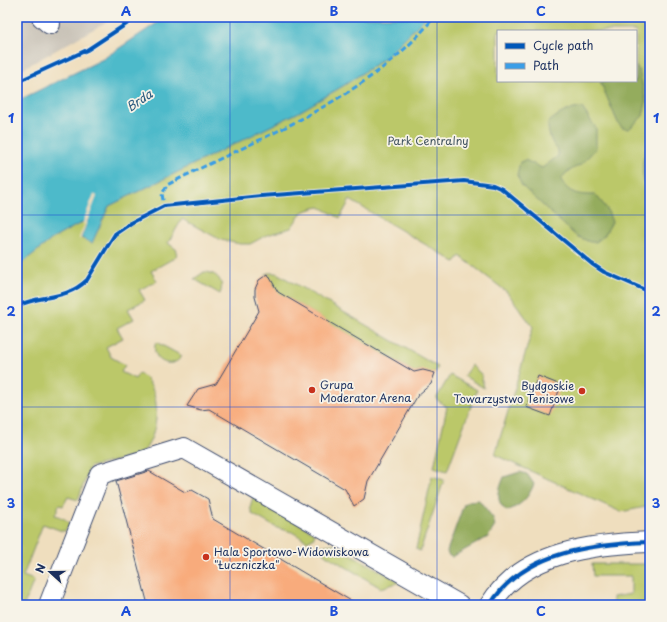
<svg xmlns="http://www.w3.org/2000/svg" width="667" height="622" font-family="'Playpen Sans',sans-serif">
<rect width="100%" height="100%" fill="#f7f3e8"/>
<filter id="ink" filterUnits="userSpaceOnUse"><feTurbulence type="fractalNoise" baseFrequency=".025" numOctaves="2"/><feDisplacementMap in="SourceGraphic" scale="8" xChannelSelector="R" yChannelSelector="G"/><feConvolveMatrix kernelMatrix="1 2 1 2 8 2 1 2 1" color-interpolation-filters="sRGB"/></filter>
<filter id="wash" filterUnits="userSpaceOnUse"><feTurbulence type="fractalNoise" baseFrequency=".012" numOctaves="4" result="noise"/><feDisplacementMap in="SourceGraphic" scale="16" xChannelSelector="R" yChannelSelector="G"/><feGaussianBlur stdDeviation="0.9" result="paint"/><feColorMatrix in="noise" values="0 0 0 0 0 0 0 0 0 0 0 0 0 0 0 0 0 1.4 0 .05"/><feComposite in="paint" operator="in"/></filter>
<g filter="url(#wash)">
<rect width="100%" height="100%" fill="#efdebe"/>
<path fill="#c9c3b8" d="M17,17H115L17,72Z"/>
<g fill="#bbc869" stroke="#6b7c64" fill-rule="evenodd">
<path d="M426,17H650V506L621,512L495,455L533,327L507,292L460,256L455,262L350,200L340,218L320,207L314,208L302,212L291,228L267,235L250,244H240L221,240L182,219L168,243L177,250L176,257L151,271L157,281L139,290L145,300L128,309L134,319L117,328L123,338L106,347L111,357L125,365L121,372L135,379L139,373C164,387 160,438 140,455L90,467L78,500L68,497L63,506L59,505L55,515C62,518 69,519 69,526L65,531H62L43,524L23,576L34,580L24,605H17V267L52,239L88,219L81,238L92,243L109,206L299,112L343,86L386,57ZM498,31H636V81H498Z"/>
<path d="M204,272C217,272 225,282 220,294L194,279Z"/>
<path d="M267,273H276L280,275L438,367L434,374L423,370L414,372L277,292L274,284L266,275Z"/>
<path d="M156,342L182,356C171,372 149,359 156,342Z"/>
<path d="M471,365L481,374L484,388L464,376Z"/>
<path d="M450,375L477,390L447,471L434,467L447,407L436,399Z"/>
<path d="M432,476L444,480L420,551L416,549Z"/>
<path d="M253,497L315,533L313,538L307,541L292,532L277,528L252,514L250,507Z"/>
<path d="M333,544L400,582L381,588L326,555L320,550L321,546Z"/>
<path d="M592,564H650V605H613V597L631,594V576H593Z"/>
</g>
<g fill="#94ac5d" stroke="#586e5e">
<path d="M636,66L639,70L646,102L643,116L629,129L622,128L618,123L600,81H636Z"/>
<path d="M582,108L596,128V148L583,163L566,173L561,179C568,195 580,195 596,195L607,209L612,222L604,236L596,242H590L576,236L522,186L517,175L520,162L525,160L542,168L558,156V150C550,142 548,133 548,123C559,113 568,109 582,108Z"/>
<path d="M650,143V195C640,179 640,158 650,143Z"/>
<path d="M520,472L527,474L534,484C528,499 521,505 507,511C494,501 499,490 504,477Z"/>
<path d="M479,500L493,518L495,526L488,537L452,557L448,555L447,551L464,504L468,501Z"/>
</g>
<path fill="#4ebaca" stroke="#347494" d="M166,17H426L386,57L343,86L299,112L109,206L92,243L81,238L88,219L52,239L17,267V101L103,59Z"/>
<path fill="#efdebe" d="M94,194L97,196L80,240L79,238L85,223L82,225Z"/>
<g id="blocks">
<g fill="#f8ab7c">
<path d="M268,274L278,292L414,372L423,370L435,373L431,384L418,395L368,481L364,499L354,506L345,489L209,409L201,410L187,406L198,389L216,384L259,311L255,297V289L259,280Z"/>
<path d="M538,376L561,385L550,416L526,407Z"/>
<path d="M149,471L185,492L192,490L208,499L213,519L358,605H148L116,481Z"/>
</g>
</g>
</g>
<g filter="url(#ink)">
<use href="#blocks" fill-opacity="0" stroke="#3b496c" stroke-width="1"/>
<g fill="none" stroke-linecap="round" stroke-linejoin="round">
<g stroke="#3b496c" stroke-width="22">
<g id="minor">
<path d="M42,17L50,24"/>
<path d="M49,605L100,474L184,448L459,605"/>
<path d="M490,605C523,551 594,544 650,542"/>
</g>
</g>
<use href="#minor" stroke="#fff" stroke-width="20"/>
<path stroke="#3b9de6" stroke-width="3" stroke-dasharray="6 3" stroke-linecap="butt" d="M161,207L164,206L162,194L167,185C257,138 370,99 434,17"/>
<g stroke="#f7f3e8" stroke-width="6">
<g id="cycleway">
<path d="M17,82L87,50L137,17"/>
<path d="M17,306C42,294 65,301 87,280L115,234L131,223L164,206L261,196L464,181L493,185L502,189L592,264L604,272L650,292"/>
<path d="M490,605C523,551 594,544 650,542"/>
</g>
</g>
<use href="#cycleway" stroke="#0057b8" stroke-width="4"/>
</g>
</g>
<path fill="none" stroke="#1d4ed8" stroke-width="1" stroke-opacity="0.55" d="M230,17V605M437,17V605M17,215H650M17,407H650"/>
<g fill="#c8321e" stroke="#f7f3e8" stroke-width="1.5">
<circle cx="312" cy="390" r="4"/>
<circle cx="582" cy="391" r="4"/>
<circle cx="206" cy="557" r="4"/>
</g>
<g text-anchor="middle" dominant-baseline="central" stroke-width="3.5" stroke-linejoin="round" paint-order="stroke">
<g font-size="11" fill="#435561" stroke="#f7f3e8">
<text x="428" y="140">Park Centralny</text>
</g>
<g font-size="11" fill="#1b2f5e" stroke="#f7f3e8" text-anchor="start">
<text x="320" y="384">Grupa<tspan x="320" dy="13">Moderator Arena</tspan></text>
<text x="574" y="385" text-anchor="end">Bydgoskie<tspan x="574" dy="13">Towarzystwo Tenisowe</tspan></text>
<text x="214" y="551">Hala Sportowo-Widowiskowa<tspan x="214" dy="13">"Łuczniczka"</tspan></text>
</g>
<g font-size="12" font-style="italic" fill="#2a597e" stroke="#f7f3e8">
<text transform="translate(139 100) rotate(-34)">Brda</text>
</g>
</g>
<rect width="667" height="622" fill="none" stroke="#f7f3e8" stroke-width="44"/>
<rect x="497" y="30" width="140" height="52" fill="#f7f3e8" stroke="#9fa5b1"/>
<rect x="505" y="43" width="20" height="6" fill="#0057b8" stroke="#9fa5b1"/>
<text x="533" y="50" font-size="12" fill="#1b2f5e">Cycle path</text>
<rect x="505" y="63" width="20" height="6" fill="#3b9de6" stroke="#9fa5b1"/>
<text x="533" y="70" font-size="12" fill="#1b2f5e">Path</text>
<g transform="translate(50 572) rotate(291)" stroke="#f7f3e8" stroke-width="3" paint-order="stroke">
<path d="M0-3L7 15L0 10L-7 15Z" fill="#1b2f5e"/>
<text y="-6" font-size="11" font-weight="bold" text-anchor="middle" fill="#1b2f5e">N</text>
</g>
<rect x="22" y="22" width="623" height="578" fill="none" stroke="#1d4ed8" stroke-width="1.5"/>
<g font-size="13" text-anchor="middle" font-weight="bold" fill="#1d4ed8">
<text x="126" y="16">A</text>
<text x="334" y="16">B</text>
<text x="541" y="16">C</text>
<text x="11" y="123">1</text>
<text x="656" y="123">1</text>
<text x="11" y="316">2</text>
<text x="656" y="316">2</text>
<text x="11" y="508">3</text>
<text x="656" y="508">3</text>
<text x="126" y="616">A</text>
<text x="334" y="616">B</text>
<text x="541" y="616">C</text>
</g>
</svg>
